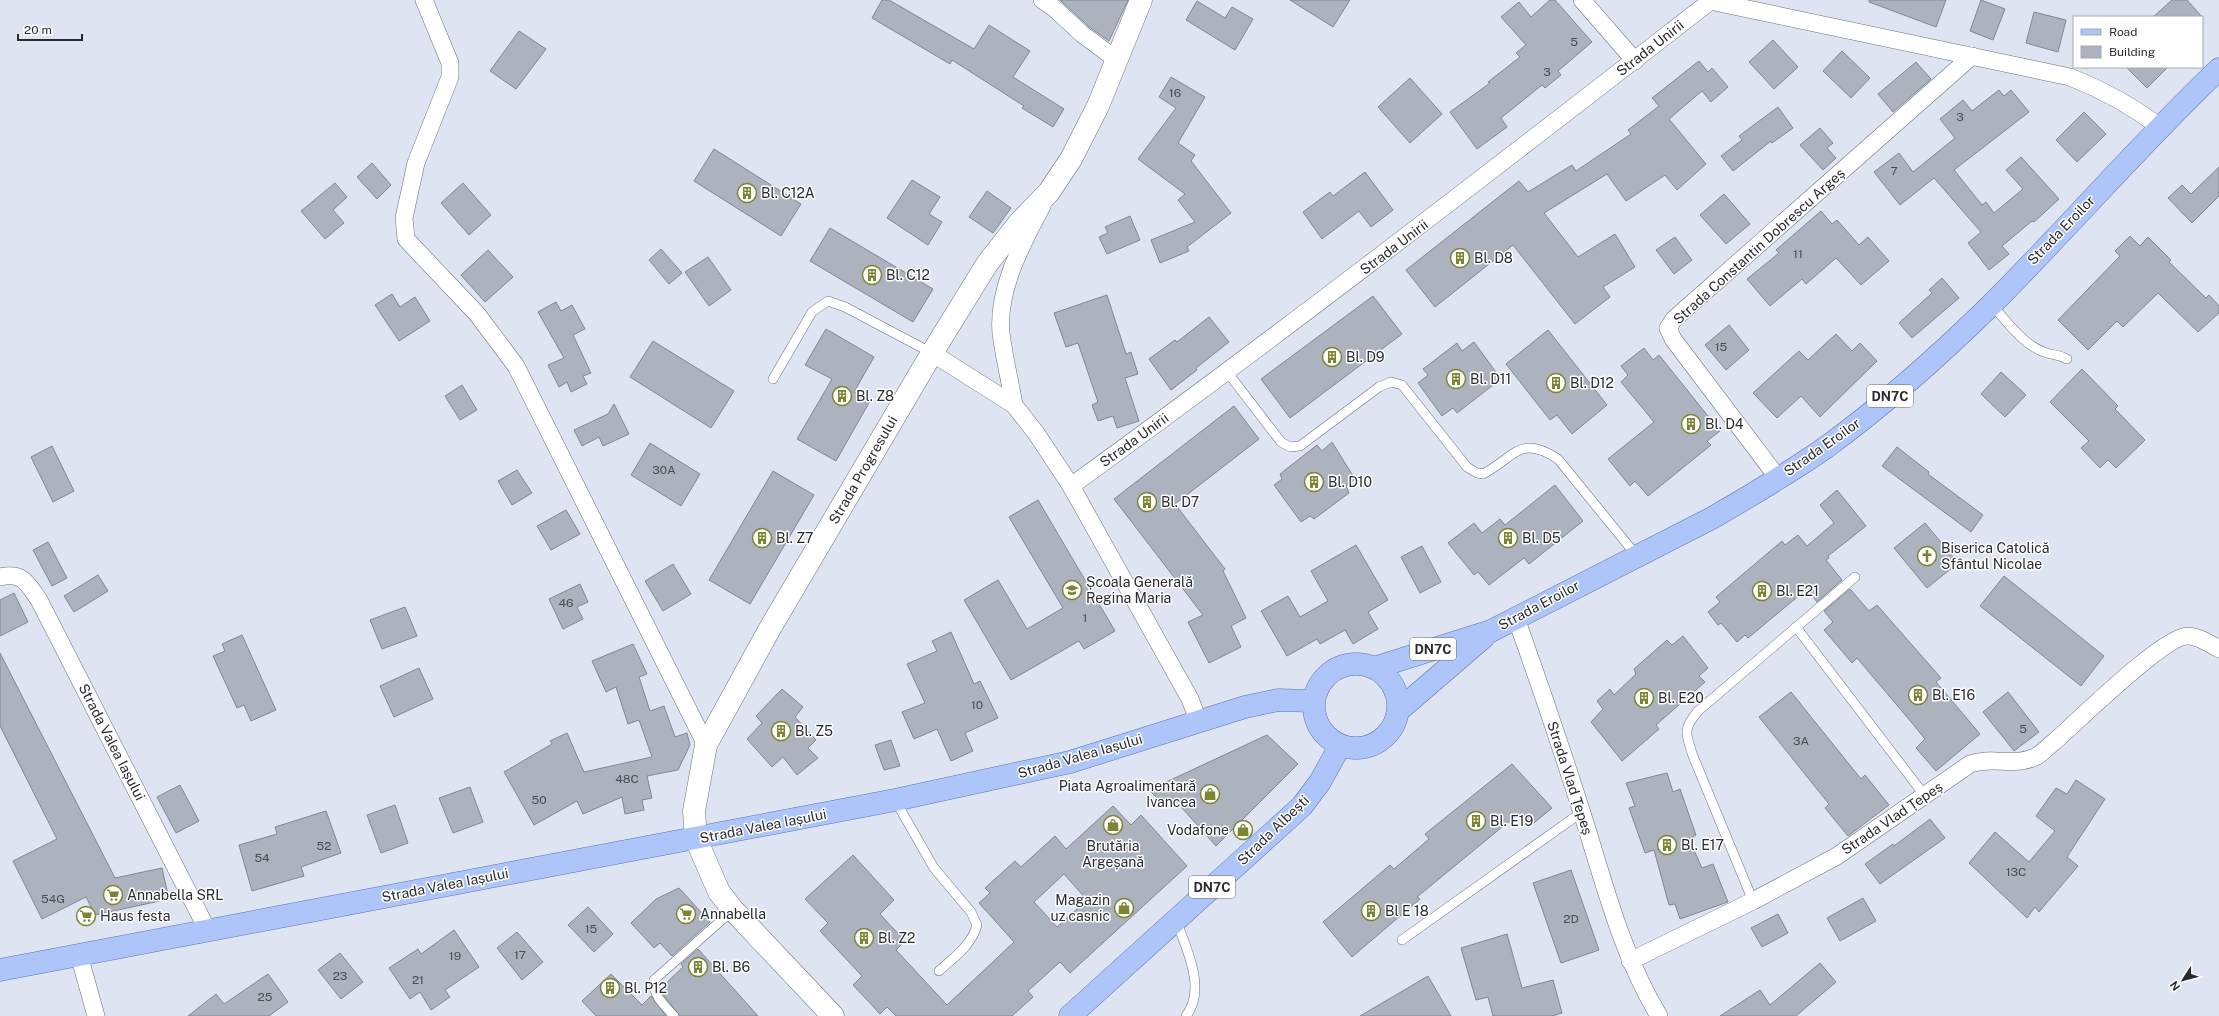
<svg xmlns="http://www.w3.org/2000/svg" width="2219" height="1016" font-family="'Public Sans',sans-serif">
<rect width="100%" height="100%" fill="#dee4f1"/>
<g fill="#acb2be" stroke="#828893" fill-rule="evenodd">
<path d="M882,0H889L974,49L989,25L1030,51L1013,77L1064,109L1053,127L1022,108L1024,106L952,60L950,64L872,18Z"/>
<path d="M1060,0H1128L1109,41L1088,26Z"/>
<path d="M1290,0H1350L1333,27Z"/>
<path d="M1550,0H1555L1592,42L1558,71L1561,75L1545,88L1542,85L1501,118L1507,127L1477,149L1450,112L1490,83L1488,82L1520,57L1516,53L1526,45L1501,17L1519,2L1531,17Z"/>
<path d="M1869,0H1946L1936,27L1869,2Z"/>
<path d="M1981,0L2005,9L1993,40L1970,31Z"/>
<path d="M2172,0H2187L2202,17H2153Z"/>
<path d="M1197,1L1225,18L1232,7L1253,19L1235,50L1186,20Z"/>
<path d="M2034,12L2066,20L2058,52L2026,43Z"/>
<path d="M519,31L546,49L516,89L490,71Z"/>
<path d="M1773,40L1798,67L1774,89L1749,62Z"/>
<path d="M1842,51L1870,78L1851,98L1823,71Z"/>
<path d="M1699,61L1708,72L1712,68L1728,87L1711,102L1702,91L1669,119L1706,164L1677,190L1665,175L1626,201L1607,174L1544,213L1578,257L1615,234L1635,267L1603,287L1610,297L1575,324L1513,245L1435,307L1406,270L1519,181L1528,192L1572,165L1576,171L1631,134L1628,130L1659,106L1652,98Z"/>
<path d="M1916,62L1931,79L1893,112L1878,94Z"/>
<path d="M2126,67H2168L2147,88Z"/>
<path d="M1171,77L1205,97L1178,143L1195,155L1191,161L1231,213L1187,247L1189,251L1160,263L1151,240L1195,222L1178,200L1185,194L1138,159L1176,108L1159,97Z"/>
<path d="M1410,78L1442,114L1410,143L1378,107Z"/>
<path d="M1999,90L2004,96L2011,90L2029,112L1954,170L1982,205L1986,202L1994,213L2023,189L2006,170L2021,157L2059,199L2034,222L2032,221L2002,246L2009,254L1989,270L1968,243L1981,232L1934,178L1900,205L1874,172L1899,153L1913,172L1955,138L1940,119L1963,100L1972,111Z"/>
<path d="M1778,107L1793,128L1772,143L1771,141L1733,171L1721,156L1742,140L1739,136Z"/>
<path d="M2084,112L2106,134L2077,162L2056,140Z"/>
<path d="M1820,128L1833,143L1827,148L1836,158L1823,170L1800,145Z"/>
<path d="M714,149L801,204L781,236L694,181Z"/>
<path d="M372,163L391,185L377,199L357,177Z"/>
<path d="M2219,167V196L2192,223L2168,198L2182,185L2191,194Z"/>
<path d="M1365,172L1393,210L1371,227L1359,211L1322,239L1303,212L1330,192L1333,196Z"/>
<path d="M912,180L940,197L929,214L942,222L928,245L887,218Z"/>
<path d="M335,183L347,197L333,210L344,223L325,239L301,211Z"/>
<path d="M463,183L491,215L469,235L441,203Z"/>
<path d="M987,191L1011,208L993,233L969,217Z"/>
<path d="M1724,194L1750,224L1726,244L1700,215Z"/>
<path d="M1821,211L1832,224L1837,220L1859,245L1868,237L1889,261L1861,285L1836,258L1806,284L1802,279L1770,306L1747,279L1779,253L1776,250Z"/>
<path d="M1130,216L1140,240L1107,254L1099,237L1108,233L1105,227Z"/>
<path d="M830,228L933,289L913,322L810,261Z"/>
<path d="M2130,236L2140,246L2148,237L2171,260L2169,262L2206,298L2209,295L2219,306V313L2198,332L2158,293L2123,327L2117,321L2088,350L2058,320L2120,256L2115,251Z"/>
<path d="M1675,237L1692,260L1674,274L1656,250Z"/>
<path d="M661,249L682,273L669,284L649,260Z"/>
<path d="M488,250L513,277L485,302L461,275Z"/>
<path d="M708,257L731,290L709,306L685,272Z"/>
<path d="M1942,278L1959,298L1912,338L1899,323L1932,293L1929,290Z"/>
<path d="M392,294L400,307L415,297L430,321L399,341L375,305Z"/>
<path d="M1107,295L1126,354L1131,352L1138,374L1125,378L1139,421L1117,428L1113,416L1098,421L1092,405L1098,402L1078,343L1066,347L1054,313Z"/>
<path d="M1373,296L1402,334L1290,418L1261,379Z"/>
<path d="M556,302L561,311L572,305L585,329L573,335L591,373L583,376L587,384L571,392L567,382L559,387L548,365L564,358L538,312Z"/>
<path d="M1209,317L1229,342L1196,368L1197,370L1171,390L1149,359L1175,340L1177,342Z"/>
<path d="M1729,325L1749,350L1726,370L1705,345Z"/>
<path d="M826,329L874,357L854,392L870,401L836,461L797,439L832,379L805,365Z"/>
<path d="M1548,330L1607,405L1572,434L1557,415L1550,420L1506,364Z"/>
<path d="M1836,334L1852,351L1860,343L1877,361L1820,417L1801,396L1777,418L1753,393L1799,351L1808,360Z"/>
<path d="M653,341L734,391L711,428L630,377Z"/>
<path d="M1474,342L1501,379L1457,413L1453,408L1442,416L1418,383L1428,375L1423,369L1457,343L1462,351Z"/>
<path d="M1644,348L1653,360L1659,355L1720,431L1707,441L1711,445L1648,496L1635,481L1630,486L1608,459L1654,422L1621,382L1628,375L1621,366Z"/>
<path d="M2082,369L2118,406L2115,409L2145,440L2116,468L2108,460L2100,468L2081,448L2089,441L2050,402Z"/>
<path d="M2001,372L2026,395L2005,417L1981,394Z"/>
<path d="M462,385L477,410L460,420L445,396Z"/>
<path d="M614,404L629,434L603,446L599,437L582,446L574,430L608,414Z"/>
<path d="M1234,406L1259,439L1175,504L1225,569L1223,571L1246,618L1231,626L1241,647L1209,663L1188,622L1203,615L1114,499Z"/>
<path d="M1332,442L1355,479L1346,486L1349,493L1314,519L1310,516L1301,522L1274,485L1282,479L1280,474L1317,445L1322,451Z"/>
<path d="M650,443L700,474L681,506L631,475Z"/>
<path d="M52,446L74,491L53,502L31,457Z"/>
<path d="M1897,447L1929,472L1928,474L1983,515L1971,532L1882,466Z"/>
<path d="M517,470L532,493L512,505L498,481Z"/>
<path d="M773,471L814,495L750,604L709,580Z"/>
<path d="M1555,485L1583,521L1529,564L1524,558L1489,585L1478,572L1474,575L1448,543L1474,523L1482,533L1500,519L1505,525Z"/>
<path d="M1837,490L1866,526L1828,556L1829,558L1826,560L1842,580L1817,602L1807,589L1748,638L1745,635L1737,642L1721,623L1718,625L1708,612L1720,602L1716,597L1782,541L1785,545L1798,535L1807,546L1834,523L1820,505Z"/>
<path d="M1038,500L1115,631L1084,649L1079,641L1011,680L964,600L998,580L1027,629L1063,608L1009,517Z"/>
<path d="M566,510L580,534L551,550L537,526Z"/>
<path d="M1925,523L1958,563L1927,588L1894,548Z"/>
<path d="M48,542L67,578L52,586L33,550Z"/>
<path d="M1356,545L1388,600L1368,612L1378,629L1353,644L1345,630L1320,644L1317,639L1287,656L1261,611L1288,596L1300,617L1328,601L1311,571Z"/>
<path d="M1422,546L1441,582L1420,593L1401,557Z"/>
<path d="M673,564L691,594L663,611L645,581Z"/>
<path d="M98,575L108,591L74,612L64,596Z"/>
<path d="M2004,576L2104,656L2081,686L1980,606Z"/>
<path d="M580,584L588,602L577,607L583,619L563,629L549,599Z"/>
<path d="M1850,589L1869,611L1877,605L1941,678L1936,682L1980,734L1936,771L1916,748L1925,739L1912,723L1857,658L1852,663L1824,630L1833,622L1824,611Z"/>
<path d="M14,593L28,622L0,636V600Z"/>
<path d="M405,607L417,636L382,649L370,620Z"/>
<path d="M951,632L974,684L980,681L998,718L965,733L973,751L951,761L937,729L914,739L902,712L925,703L907,664L937,651L932,641Z"/>
<path d="M242,635L276,710L251,721L244,705L237,708L213,656L225,651L222,644Z"/>
<path d="M1683,636L1708,668L1699,676L1705,682L1656,725L1659,729L1622,761L1591,722L1603,709L1597,701L1610,689L1614,695L1636,674L1634,669L1667,640L1672,645Z"/>
<path d="M633,644L647,674L639,677L650,711L664,706L675,737L687,733L690,745L678,770L647,776L652,798L642,800L644,810L625,814L622,797L583,814L577,801L534,825L504,772L552,744L550,741L567,733L584,772L652,757L639,720L628,724L616,687L606,692L592,661Z"/>
<path d="M0,653L115,878L162,868L169,899L95,915L86,897L42,919L13,861L57,839L0,726Z"/>
<path d="M419,668L433,699L394,717L380,686Z"/>
<path d="M782,689L803,707L795,717L816,740L808,748L818,758L797,775L783,757L772,767L747,739L762,723L756,716Z"/>
<path d="M1791,692L1861,779L1865,775L1889,805L1848,836L1825,808L1829,804L1759,717Z"/>
<path d="M2008,692L2039,732L2014,751L1983,712Z"/>
<path d="M1267,735L1298,764L1216,846L1173,798L1164,805L1149,790Z"/>
<path d="M891,740L900,766L884,770L875,745Z"/>
<path d="M1512,764L1552,808L1529,827L1518,814L1417,897L1420,899L1352,957L1323,922L1390,865L1394,869L1429,839L1425,834Z"/>
<path d="M1667,773L1673,792L1680,789L1696,835L1689,839L1702,868L1713,864L1728,902L1680,919L1675,904L1669,905L1654,850L1645,853L1629,808L1635,806L1626,783Z"/>
<path d="M2076,780L2105,799L2067,857L2078,866L2039,912L2035,907L2027,918L1969,863L1995,832L2029,862L2055,831L2036,816L2056,788L2067,794Z"/>
<path d="M180,785L199,821L176,833L157,797Z"/>
<path d="M470,787L483,822L453,833L439,798Z"/>
<path d="M395,805L408,843L381,853L367,815Z"/>
<path d="M1113,806L1131,825L1141,815L1187,866L1070,973L1060,962L1028,991L1033,997L1012,1016H896L887,1007L880,1014L853,985L862,976L820,931L828,923L805,899L853,855L894,900L880,914L905,941L896,950L947,1005L1014,942L979,903L990,893L985,888L1015,861L1021,867L1055,836L1066,849ZM1064,874L1087,900L1057,927L1034,902Z"/>
<path d="M326,811L341,853L301,867L304,876L252,891L239,845L277,834L275,827Z"/>
<path d="M1930,819L1945,838L1880,884L1865,864L1893,844L1894,846Z"/>
<path d="M1571,870L1599,950L1561,963L1533,883Z"/>
<path d="M679,888L710,922L672,956L660,943L654,948L631,923L656,899Z"/>
<path d="M1863,898L1876,921L1840,941L1827,918Z"/>
<path d="M588,907L613,934L594,952L568,925Z"/>
<path d="M1778,914L1788,933L1762,947L1751,928Z"/>
<path d="M454,930L479,967L445,990L450,997L431,1010L420,992L410,999L389,968L418,949L421,954Z"/>
<path d="M517,932L543,962L522,980L497,948Z"/>
<path d="M1507,934L1522,988L1553,980L1562,1013L1552,1016H1493L1488,997L1476,1000L1461,948Z"/>
<path d="M698,949L758,1016H680L664,996L661,988L683,967L681,964Z"/>
<path d="M340,953L363,982L341,999L318,970Z"/>
<path d="M1820,963L1836,982L1796,1016H1720L1760,990L1770,1005Z"/>
<path d="M268,974L288,1002L269,1016H188L216,994L224,1004Z"/>
<path d="M611,974L642,1005L651,996L666,1016H596L582,1001Z"/>
<path d="M1428,976L1451,1016H1360Z"/>
</g>
<g fill="none" stroke-linecap="round" stroke-linejoin="round">
<g stroke="#6a707b" stroke-width="10">
<g id="lane">
<path d="M1991,304C2006,320 2023,345 2044,352C2053,356 2056,353 2067,359"/>
<path d="M1228,373L1281,442L1290,447L1300,446L1379,387L1391,382L1402,385L1467,467L1477,473L1483,474C1515,457 1520,434 1558,459L1636,555"/>
<path d="M773,379L812,312L828,301L845,307L932,353"/>
<path d="M1796,627L1925,796"/>
<path d="M895,800L934,868L971,912L977,925C972,945 954,957 939,971"/>
<path d="M1753,901L1693,756C1686,734 1682,730 1698,711L1855,577"/>
<path d="M1176,920C1186,948 1207,989 1186,1016"/>
<path d="M1402,940L1582,812"/>
<path d="M674,1016C663,1004 653,996 654,980L733,910"/>
</g>
</g>
<g stroke="#6a707b" stroke-width="18">
<g id="street">
<path d="M424,0L450,63V77L416,163L404,218L406,239L477,314L516,366L706,745"/>
<path d="M1042,0L1054,8L1082,34L1117,60"/>
<path d="M1582,0L1635,61"/>
<path d="M1710,1L2070,77C2103,90 2132,106 2160,127"/>
<path d="M932,353L1014,405L1036,433L1071,486L1190,699L1198,720"/>
<path d="M1014,405C1010,381 1004,357 1001,333C997,289 1022,244 1042,206"/>
<path d="M1778,478L1673,339L1668,328L1674,319L1972,56"/>
<path d="M1071,486C1288,329 1500,164 1712,0"/>
<path d="M0,577C23,572 27,583 39,600L207,929"/>
<path d="M1516,618C1539,682 1561,747 1582,813C1604,882 1621,953 1659,1016"/>
<path d="M79,955L96,1016"/>
<path d="M1630,961L1753,901L1837,856L1970,764C1993,756 2014,767 2035,757C2042,754 2048,746 2054,742C2076,723 2166,633 2189,636C2200,637 2210,644 2219,649"/>
</g>
</g>
<g stroke="#6a707b" stroke-width="23">
<path id="secondary" d="M833,1016L733,910L719,892L696,839L694,811L706,745L769,630L932,353L987,264L1019,223L1049,192L1071,159L1098,106L1141,0"/>
</g>
<g stroke="#5c76b0" stroke-width="23">
<g id="primary">
<circle cx="1356" cy="706" r="42"/>
<path d="M1374,668L1491,631L1712,518C1750,496 1789,473 1825,448C1884,405 1939,356 1991,305C2068,228 2140,144 2219,69"/>
<path d="M1398,711L1484,637"/>
<path d="M0,970L895,800L1070,762L1245,707L1278,700L1313,701"/>
<path d="M1070,1016L1302,806L1320,782L1340,746"/>
</g>
</g>
<use href="#lane" stroke="#fff" stroke-width="9"/>
<use href="#street" stroke="#fff" stroke-width="17"/>
<use href="#secondary" stroke="#fff" stroke-width="22"/>
<use href="#primary" stroke="#aec5fa" stroke-width="22"/>
</g>
<defs>
<g id="building-ring" transform="scale(1)"><circle r="9.5" fill="#fff" stroke="#7c8532" stroke-width="1.5"/><path d="M-4-6H4V6H1V3H-1V6H-4ZM-2.5-4.3h1.7v1.8h-1.7ZM.8-4.3h1.7v1.8H.8ZM-2.5-1h1.7V.8h-1.7ZM.8-1h1.7V.8H.8Z" fill="#7c8532"/></g>
<g id="church-ring" transform="scale(1)"><circle r="9.5" fill="#fff" stroke="#7c8532" stroke-width="1.5"/><path d="M-1.2-6h2.4v3.5h3.3v2.4h-3.3V6h-2.4V-.1h-3.3v-2.4h3.3Z" fill="#7c8532"/></g>
<g id="school-ring" transform="scale(1)"><circle r="9.5" fill="#fff" stroke="#7c8532" stroke-width="1.5"/><path d="M0-5L7-2L0 1L-7-2ZM-4 1L0 2.5L4 1V4Q0 6-4 4Z" fill="#7c8532"/></g>
<g id="shop-ring" transform="scale(1)"><circle r="9.5" fill="#fff" stroke="#7c8532" stroke-width="1.5"/><path d="M-5-2.5h2.3a2.7 3.5 0 0 1 5.4 0H5L5.5 6h-11ZM-1.5-2.5h3a1.5 2.3 0 0 0-3 0Z" fill="#7c8532"/></g>
<g id="supermarket-ring" transform="scale(1)"><circle r="9.5" fill="#fff" stroke="#7c8532" stroke-width="1.5"/><path d="M-6-5.5h2.5l.6 2H6L4.5 2H-2.5L-4.4-4H-6ZM-1.5 3.2a1.3 1.3 0 1 0 .1 0ZM3 3.2a1.3 1.3 0 1 0 .1 0Z" fill="#7c8532"/></g>
</defs>
<g fill-rule="evenodd">
<use href="#building-ring" x="747" y="193"/>
<use href="#building-ring" x="1460" y="258"/>
<use href="#building-ring" x="872" y="275"/>
<use href="#building-ring" x="1332" y="357"/>
<use href="#building-ring" x="1456" y="379"/>
<use href="#building-ring" x="1556" y="383"/>
<use href="#building-ring" x="842" y="396"/>
<use href="#building-ring" x="1691" y="424"/>
<use href="#building-ring" x="1314" y="482"/>
<use href="#building-ring" x="1147" y="502"/>
<use href="#building-ring" x="762" y="538"/>
<use href="#building-ring" x="1508" y="538"/>
<use href="#church-ring" x="1927" y="556"/>
<use href="#school-ring" x="1072" y="590"/>
<use href="#building-ring" x="1762" y="591"/>
<use href="#building-ring" x="1918" y="695"/>
<use href="#building-ring" x="1644" y="698"/>
<use href="#building-ring" x="781" y="731"/>
<use href="#shop-ring" x="1210" y="794"/>
<use href="#building-ring" x="1476" y="821"/>
<use href="#shop-ring" x="1113" y="825"/>
<use href="#shop-ring" x="1243" y="830"/>
<use href="#building-ring" x="1667" y="845"/>
<use href="#supermarket-ring" x="113" y="895"/>
<use href="#shop-ring" x="1124" y="908"/>
<use href="#building-ring" x="1371" y="911"/>
<use href="#supermarket-ring" x="686" y="914"/>
<use href="#supermarket-ring" x="86" y="916"/>
<use href="#building-ring" x="864" y="938"/>
<use href="#building-ring" x="698" y="967"/>
<use href="#building-ring" x="610" y="988"/>
</g>
<g text-anchor="middle" dominant-baseline="central" stroke-width="3" stroke-linejoin="round" paint-order="stroke">
<g font-size="12" fill="#494c53">
<text x="1574" y="42">5</text>
<text x="1547" y="72">3</text>
<text x="1175" y="93">16</text>
<text x="1960" y="117">3</text>
<text x="1894" y="171">7</text>
<text x="1798" y="254">11</text>
<text x="1721" y="347">15</text>
<text x="664" y="470">30A</text>
<text x="566" y="603">46</text>
<text x="1085" y="618">1</text>
<text x="977" y="705">10</text>
<text x="2023" y="729">5</text>
<text x="1801" y="741">3A</text>
<text x="627" y="779">48C</text>
<text x="539" y="800">50</text>
<text x="324" y="846">52</text>
<text x="262" y="858">54</text>
<text x="2016" y="872">13C</text>
<text x="53" y="899">54G</text>
<text x="1571" y="919">2D</text>
<text x="591" y="929">15</text>
<text x="520" y="955">17</text>
<text x="455" y="956">19</text>
<text x="340" y="976">23</text>
<text x="418" y="980">21</text>
<text x="265" y="997">25</text>
</g>
<g fill="#fff" stroke="#686a6d" stroke-width="1">
<rect x="1867" y="385" width="46" height="22" rx="3"/>
<rect x="1410" y="638" width="46" height="22" rx="3"/>
<rect x="1189" y="876" width="46" height="22" rx="3"/>
</g>
<g font-size="13" font-weight="bold" fill="#282a2f">
<text x="1890" y="396">DN7C</text>
<text x="1433" y="649">DN7C</text>
<text x="1212" y="887">DN7C</text>
</g>
<g font-size="14" fill="#282a2f" stroke="#fff">
<text transform="translate(1650 48) rotate(-38)">Strada Unirii</text>
<text transform="translate(2061 230) rotate(-46)">Strada Eroilor</text>
<text transform="translate(1759 246) rotate(-42)">Strada Constantin Dobrescu Argeș</text>
<text transform="translate(1394 247) rotate(-37)">Strada Unirii</text>
<text transform="translate(1134 440) rotate(-36)">Strada Unirii</text>
<text transform="translate(1822 447) rotate(-35)">Strada Eroilor</text>
<text transform="translate(863 470) rotate(-60)">Strada Progresului</text>
<text transform="translate(1539 605) rotate(-28)">Strada Eroilor</text>
<text transform="translate(112 742) rotate(63)">Strada Valea Iașului</text>
<text transform="translate(1080 756) rotate(-16)">Strada Valea Iașului</text>
<text transform="translate(1570 778) rotate(72)">Strada Vlad Țepeș</text>
<text transform="translate(1892 818) rotate(-34)">Strada Vlad Țepeș</text>
<text transform="translate(763 826) rotate(-11)">Strada Valea Iașului</text>
<text transform="translate(1273 830) rotate(-44)">Strada Albești</text>
<text transform="translate(445 885) rotate(-11)">Strada Valea Iașului</text>
</g>
<g font-size="14" fill="#282a2f" stroke="#fff" text-anchor="start">
<text x="761" y="193">Bl. C12A</text>
<text x="1474" y="258">Bl. D8</text>
<text x="886" y="275">Bl. C12</text>
<text x="1346" y="357">Bl. D9</text>
<text x="1470" y="379">Bl. D11</text>
<text x="1570" y="383">Bl. D12</text>
<text x="856" y="396">Bl. Z8</text>
<text x="1705" y="424">Bl. D4</text>
<text x="1328" y="482">Bl. D10</text>
<text x="1161" y="502">Bl. D7</text>
<text x="776" y="538">Bl. Z7</text>
<text x="1522" y="538">Bl. D5</text>
<text x="1941" y="548">Biserica Catolică<tspan x="1941" dy="16">Sfântul Nicolae</tspan></text>
<text x="1086" y="582">Școala Generală<tspan x="1086" dy="16">Regina Maria</tspan></text>
<text x="1776" y="591">Bl. E21</text>
<text x="1932" y="695">Bl. E16</text>
<text x="1658" y="698">Bl. E20</text>
<text x="795" y="731">Bl. Z5</text>
<text x="1196" y="786" text-anchor="end">Piata Agroalimentară<tspan x="1196" dy="16">Ivancea</tspan></text>
<text x="1490" y="821">Bl. E19</text>
<text x="1229" y="830" text-anchor="end">Vodafone</text>
<text x="1681" y="845">Bl. E17</text>
<text x="1113" y="846" text-anchor="middle">Brutăria<tspan x="1113" dy="16">Argeșană</tspan></text>
<text x="127" y="895">Annabella SRL</text>
<text x="1110" y="900" text-anchor="end">Magazin<tspan x="1110" dy="16">uz casnic</tspan></text>
<text x="1385" y="911">Bl E 18</text>
<text x="700" y="914">Annabella</text>
<text x="100" y="916">Haus festa</text>
<text x="878" y="938">Bl. Z2</text>
<text x="712" y="967">Bl. B6</text>
<text x="624" y="988">Bl. P12</text>
</g>
</g>
<rect x="2073" y="16" width="130" height="52" fill="#ffffff" stroke="#a9aaac"/>
<rect x="2081" y="29" width="20" height="6" fill="#aec5fa" stroke="#a9aaac"/>
<text x="2109" y="36" font-size="12" fill="#282a2f">Road</text>
<rect x="2081" y="46" width="20" height="12" fill="#acb2be" stroke="#a9aaac"/>
<text x="2109" y="56" font-size="12" fill="#282a2f">Building</text>
<g transform="translate(2183 980) rotate(234)" stroke="#ffffff" stroke-width="3" paint-order="stroke">
<path d="M0-3L7 15L0 10L-7 15Z" fill="#282a2f"/>
<text y="-6" font-size="11" font-weight="bold" text-anchor="middle" fill="#282a2f">N</text>
</g>
<path d="M18 34v6h64v-6" fill="none" stroke="#282a2f" stroke-width="2"/>
<text x="24" y="34" font-size="12" fill="#282a2f" stroke="#ffffff" stroke-width="3" paint-order="stroke">20 m</text>
</svg>
